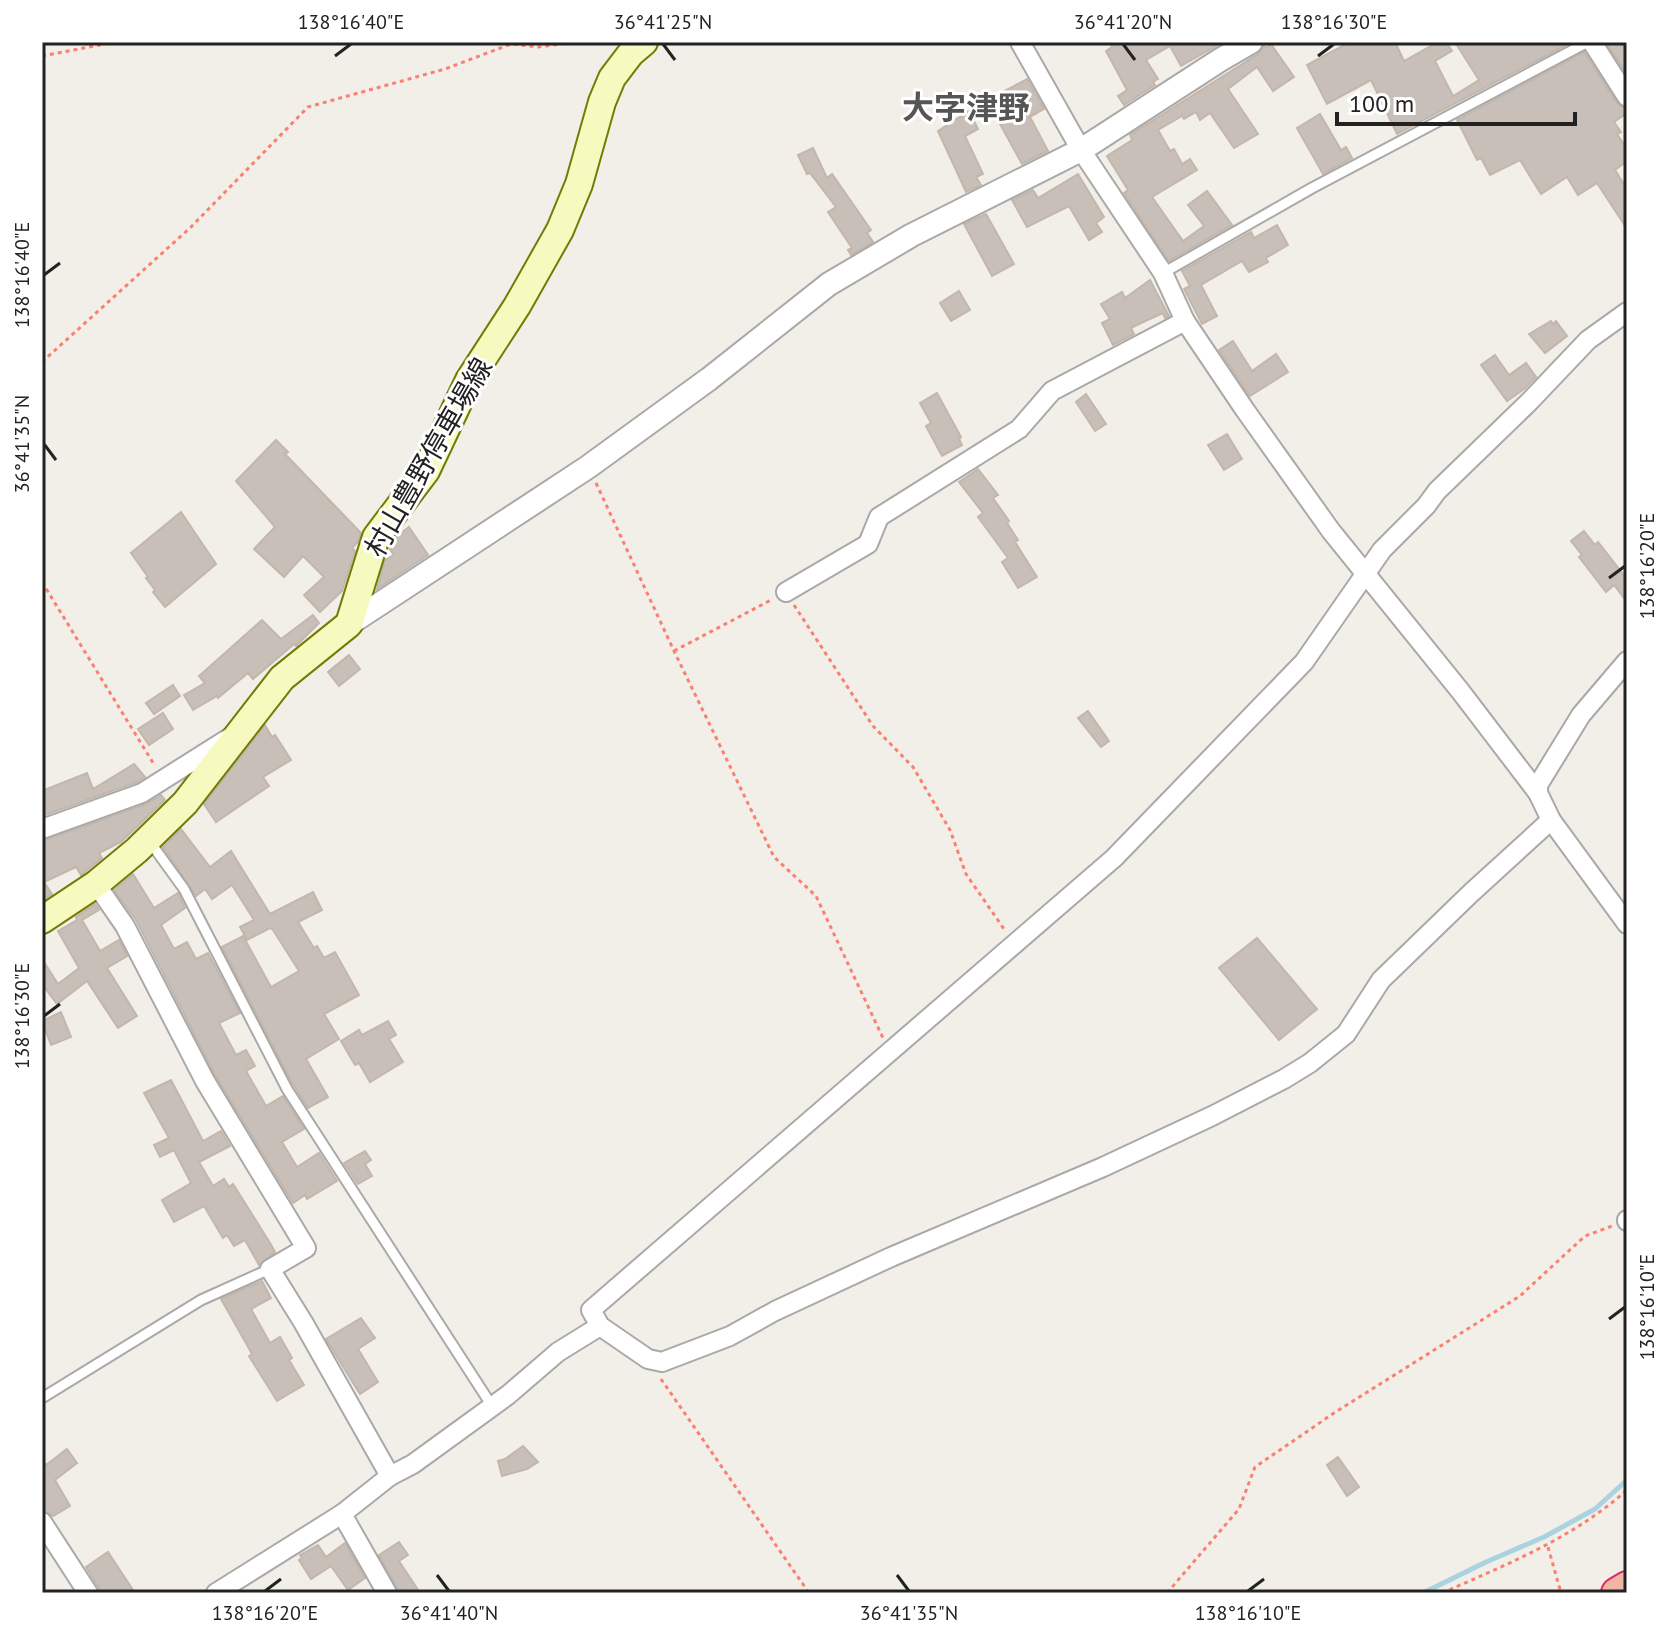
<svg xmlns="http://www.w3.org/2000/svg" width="1669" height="1635" font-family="'PT Sans','Noto Sans JP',sans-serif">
<rect width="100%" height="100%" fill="#f2efe9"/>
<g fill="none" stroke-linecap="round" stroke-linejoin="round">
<path stroke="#aad3df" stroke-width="5" d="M1423,1593L1486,1562L1544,1537L1595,1509L1627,1480"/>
</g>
<g fill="#c7bfb8" stroke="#c4b6ab" stroke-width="2">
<path d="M1110,42H1223L1181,66L1170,46L1146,60L1158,79L1153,82L1155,85L1124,105L1118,96L1127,90L1106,51L1112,47Z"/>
<path d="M1350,42H1395L1404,61L1438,42H1446L1452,51L1435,61L1453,96L1479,80L1455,42H1572L1397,134L1371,80L1327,104L1307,65Z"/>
<path d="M1606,42H1627V75Z"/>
<path d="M1271,44L1294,77L1273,91L1257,67L1228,89L1258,134L1234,148L1210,113L1200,120L1196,112L1184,119L1182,116L1158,130L1170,151L1174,149L1182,164L1190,159L1197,170L1152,197L1183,241L1204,226L1188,205L1207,191L1232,225L1169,261L1124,193L1128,190L1107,156L1132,140L1130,135L1258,54L1264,45L1266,48Z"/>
<path d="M1584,52L1617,103L1627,109V113L1614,122L1621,132L1617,134L1627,149V161L1615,170L1627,189V229L1597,183L1578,195L1567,177L1541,194L1520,160L1490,175L1481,158L1477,160L1457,120Z"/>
<path d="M1027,79L1044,109L1030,117L1048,151L1022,164L995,115L1009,108L1001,93Z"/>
<path d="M969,111L978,129L965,136L983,174L976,177L981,185L966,192L938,131Z"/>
<path d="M1320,114L1341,150L1346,147L1352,158L1323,174L1297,128Z"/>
<path d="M813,148L827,178L832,174L871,230L867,233L873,242L851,255L848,250L852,248L828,212L836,207L810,173L807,174L798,155Z"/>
<path d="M1078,174L1104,217L1096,223L1102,232L1089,240L1069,206L1027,227L1012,200L1033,190L1038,198Z"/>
<path d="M986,214L1014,264L992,276L964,224Z"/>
<path d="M1277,225L1288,245L1266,258L1268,262L1249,272L1242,261L1201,285L1217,316L1202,324L1184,289L1190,286L1182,271L1251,232L1254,238Z"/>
<path d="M1150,280L1169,316L1165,318L1163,313L1141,323L1131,328L1134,334L1113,345L1102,323L1110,319L1101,304L1122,292L1125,298Z"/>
<path d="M959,291L970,310L951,321L940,303Z"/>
<path d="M1551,321L1553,324L1556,321L1567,336L1545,353L1529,334Z"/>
<path d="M1233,341L1252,371L1276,354L1288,372L1250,396L1219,350Z"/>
<path d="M1495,355L1509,375L1526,363L1536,377L1524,389L1507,401L1481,365Z"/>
<path d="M937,393L961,437L959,439L962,445L942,456L926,426L931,423L920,403Z"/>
<path d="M1086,394L1106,424L1095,431L1076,402Z"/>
<path d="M1227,434L1242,459L1224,470L1208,445Z"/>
<path d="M276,440L288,452L285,454L361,533L358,542L352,548L355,551L342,591L320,612L304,595L324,577L303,556L284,577L254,549L275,527L236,481Z"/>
<path d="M978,469L998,495L993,498L1009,521L1007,523L1018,540L1015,542L1037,577L1018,588L1002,562L1008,558L978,517L983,513L959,482Z"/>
<path d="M181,512L216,564L165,607L153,592L155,590L146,578L148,577L131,553Z"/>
<path d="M409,527L428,555L377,589L385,560L394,555L389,548L390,544L397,536Z"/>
<path d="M1584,531L1595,545L1598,542L1627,579V602L1614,585L1606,592L1579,557L1582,555L1571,541Z"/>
<path d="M313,615L319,623L296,646L294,644L253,679L248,673L218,698L217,696L193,710L184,695L205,683L199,676L262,620L281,639Z"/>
<path d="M349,655L360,669L339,686L328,672Z"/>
<path d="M173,685L180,696L154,714L146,703Z"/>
<path d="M1088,711L1109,741L1101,747L1078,718Z"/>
<path d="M163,713L173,729L149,745L138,729Z"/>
<path d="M265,725L272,737L275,735L291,760L263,777L269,786L216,822L204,804Z"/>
<path d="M134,764L145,777L137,782L42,816V791L87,773L93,789Z"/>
<path d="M161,795L165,800L121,842L99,853L102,858L86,871L81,875L76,867L44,882L52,894L42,901V841L146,804Z"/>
<path d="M181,829L210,867L231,851L270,914L313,892L322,910L298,922L314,948L317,946L324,958L335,952L359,995L324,1014L339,1039L306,1059L328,1097L308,1108L291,1081L222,947L243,936L271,987L299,971L273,930L270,928L247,940L240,927L254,920L232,885L212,899L205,889L196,896L163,847Z"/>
<path d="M133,874L154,908L178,893L185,908L161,925L174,949L187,942L196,959L208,953L240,1013L219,1023L236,1055L246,1050L255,1066L246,1071L266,1106L283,1096L304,1129L282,1142L297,1167L319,1153L337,1181L307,1199L305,1195L293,1203L215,1075L136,920L114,890Z"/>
<path d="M95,904L99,910L82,920L100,951L119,940L127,956L107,968L137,1016L118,1028L87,981L57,1004L42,984V959L58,984L79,968L58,931L77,920L76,917Z"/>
<path d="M1257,938L1317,1009L1279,1040L1219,968Z"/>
<path d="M61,1012L71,1037L51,1045L42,1021Z"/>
<path d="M388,1021L396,1035L389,1039L403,1062L370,1082L359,1063L355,1065L341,1041L359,1030L362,1035Z"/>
<path d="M171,1080L203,1141L221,1131L230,1146L199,1162L213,1186L224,1179L229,1187L233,1184L270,1243L275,1252L259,1265L245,1240L234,1246L227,1235L223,1238L204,1206L174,1222L162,1200L191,1183L174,1150L160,1157L154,1145L169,1138L144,1093Z"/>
<path d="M365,1151L371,1160L365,1164L372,1176L358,1184L344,1163Z"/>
<path d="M262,1281L271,1298L251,1309L270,1343L280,1337L292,1358L289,1360L304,1385L277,1401L249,1356L252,1354L247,1345L221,1299Z"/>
<path d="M361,1318L375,1338L358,1349L378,1382L360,1394L326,1339Z"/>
<path d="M523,1446L538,1462L527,1469L502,1476L498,1461L505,1459Z"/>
<path d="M67,1449L77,1463L55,1480L70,1506L53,1516L42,1510V1459L46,1465Z"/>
<path d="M1338,1457L1359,1487L1347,1496L1327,1465Z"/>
<path d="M399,1542L408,1555L399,1561L420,1593H399L379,1555Z"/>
<path d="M345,1543L365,1578L348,1590L331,1566L311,1579L299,1560L302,1558L300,1555L318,1545L326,1557Z"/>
<path d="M108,1552L135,1593H102L99,1588L86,1567Z"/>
</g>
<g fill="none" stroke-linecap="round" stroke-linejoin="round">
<g stroke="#a9a9a9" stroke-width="13">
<g id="service">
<path d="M1163,273L1312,188L1588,42"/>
<path d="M150,842L184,889L287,1089L492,1406"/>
<path d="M42,1398L201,1300L270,1269"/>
</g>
</g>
<g stroke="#a9a9a9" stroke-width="22">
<g id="minor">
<path d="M1020,42L1081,150L1163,273L1185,321L1245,410L1331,531L1461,692L1538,793L1551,820L1627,924"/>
<path d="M1592,42L1627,97"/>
<path d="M786,592L868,544L879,517L1019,429L1052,391L1185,321"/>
<path d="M1538,793V785L1581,715L1627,661"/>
<path d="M1551,820L1471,893L1381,980L1346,1034L1310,1063L1284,1079L1212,1116L1103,1167L891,1257L775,1311L730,1336L662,1362L648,1359L600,1326L591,1310L1114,858L1304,662L1382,550L1426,506L1437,491L1529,402L1588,340L1627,312"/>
<path d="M42,829L142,793L229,738"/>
<path d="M96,884L125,926L205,1081L306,1248L270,1269L303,1322L390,1476"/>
<path d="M1627,1220V1221"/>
<path d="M342,1514L387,1593"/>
<path d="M42,1522L88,1593"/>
<path d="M216,1593L342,1514L390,1476L413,1464L508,1395L558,1352L600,1326"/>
</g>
</g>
<g stroke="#a9a9a9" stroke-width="26">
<path id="tertiary" d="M349,624L588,467L709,379L829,284L912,235L1081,150L1220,60L1251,42"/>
</g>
<g stroke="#707d05" stroke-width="30">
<path id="secondary" d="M42,920L96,884L137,850L185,803L282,678L349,624L376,537L426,471L469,380L517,306L560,230L579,184L602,102L612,78L631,53L644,42"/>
</g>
<g stroke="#dc2a67" stroke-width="34">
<path id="trunk" d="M1617,1593L1627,1587"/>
</g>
<g stroke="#fa8072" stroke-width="3" stroke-dasharray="4 4" stroke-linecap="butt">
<path d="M42,56L115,42"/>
<path d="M42,362L191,227L308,107L445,69L511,44L538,47L577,42"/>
<path d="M596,483L674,651L774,857L816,896L883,1038"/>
<path d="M42,582L155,766"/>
<path d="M794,605L873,726L913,767L950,830L966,874L1004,929"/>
<path d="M674,651L771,600"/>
<path d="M661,1379L809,1593"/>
<path d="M1548,1547L1561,1593"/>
<path d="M1167,1593L1239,1509L1255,1467L1334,1413L1520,1296L1585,1236L1612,1226"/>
<path d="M1442,1593C1508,1564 1573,1538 1627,1490"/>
</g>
<use href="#service" stroke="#fff" stroke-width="9"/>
<use href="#minor" stroke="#fff" stroke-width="18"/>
<use href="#tertiary" stroke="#fff" stroke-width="22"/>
<use href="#secondary" stroke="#f7fabf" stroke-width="26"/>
<use href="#trunk" stroke="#f2b4a3" stroke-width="30"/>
</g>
<path fill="none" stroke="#222" stroke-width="3" d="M663,44L675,60M1123,44L1135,60M335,56L351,44M1318,56L1334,44M44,275L60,263M44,444L56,460M1609,578L1625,566M44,1016L60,1004M1609,1319L1625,1307M437,1575L449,1591M897,1575L909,1591M265,1591L281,1579M1248,1591L1264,1579"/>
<g text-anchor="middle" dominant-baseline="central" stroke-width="6" stroke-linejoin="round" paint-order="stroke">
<g font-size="28" fill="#222" stroke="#fff">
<text transform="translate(428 457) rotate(-60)">村山豊野停車場線</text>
</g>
<g font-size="32" font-weight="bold" fill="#555" stroke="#fff">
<text x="966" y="107">大字津野</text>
</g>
</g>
<rect width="1669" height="1635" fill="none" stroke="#ffffff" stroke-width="88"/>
<path d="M1337 112v12h238v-12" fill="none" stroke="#222222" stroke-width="4"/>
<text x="1349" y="112" font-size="24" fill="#222222" stroke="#ffffff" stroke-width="6" paint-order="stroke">100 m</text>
<rect x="44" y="44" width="1581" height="1547" fill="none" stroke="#222" stroke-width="3"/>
<g font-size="20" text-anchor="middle" fill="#222">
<text x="351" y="29">138°16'40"E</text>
<text x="663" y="29">36°41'25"N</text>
<text x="1123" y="29">36°41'20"N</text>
<text x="1334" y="29">138°16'30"E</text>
<text transform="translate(22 275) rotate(-90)" y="7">138°16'40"E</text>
<text transform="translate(22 444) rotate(-90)" y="7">36°41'35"N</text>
<text transform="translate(1647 566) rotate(-90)" y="7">138°16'20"E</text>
<text transform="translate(22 1016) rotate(-90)" y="7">138°16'30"E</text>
<text transform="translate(1647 1307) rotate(-90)" y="7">138°16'10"E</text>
<text x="265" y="1620">138°16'20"E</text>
<text x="449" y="1620">36°41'40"N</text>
<text x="909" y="1620">36°41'35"N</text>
<text x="1248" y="1620">138°16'10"E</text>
</g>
</svg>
